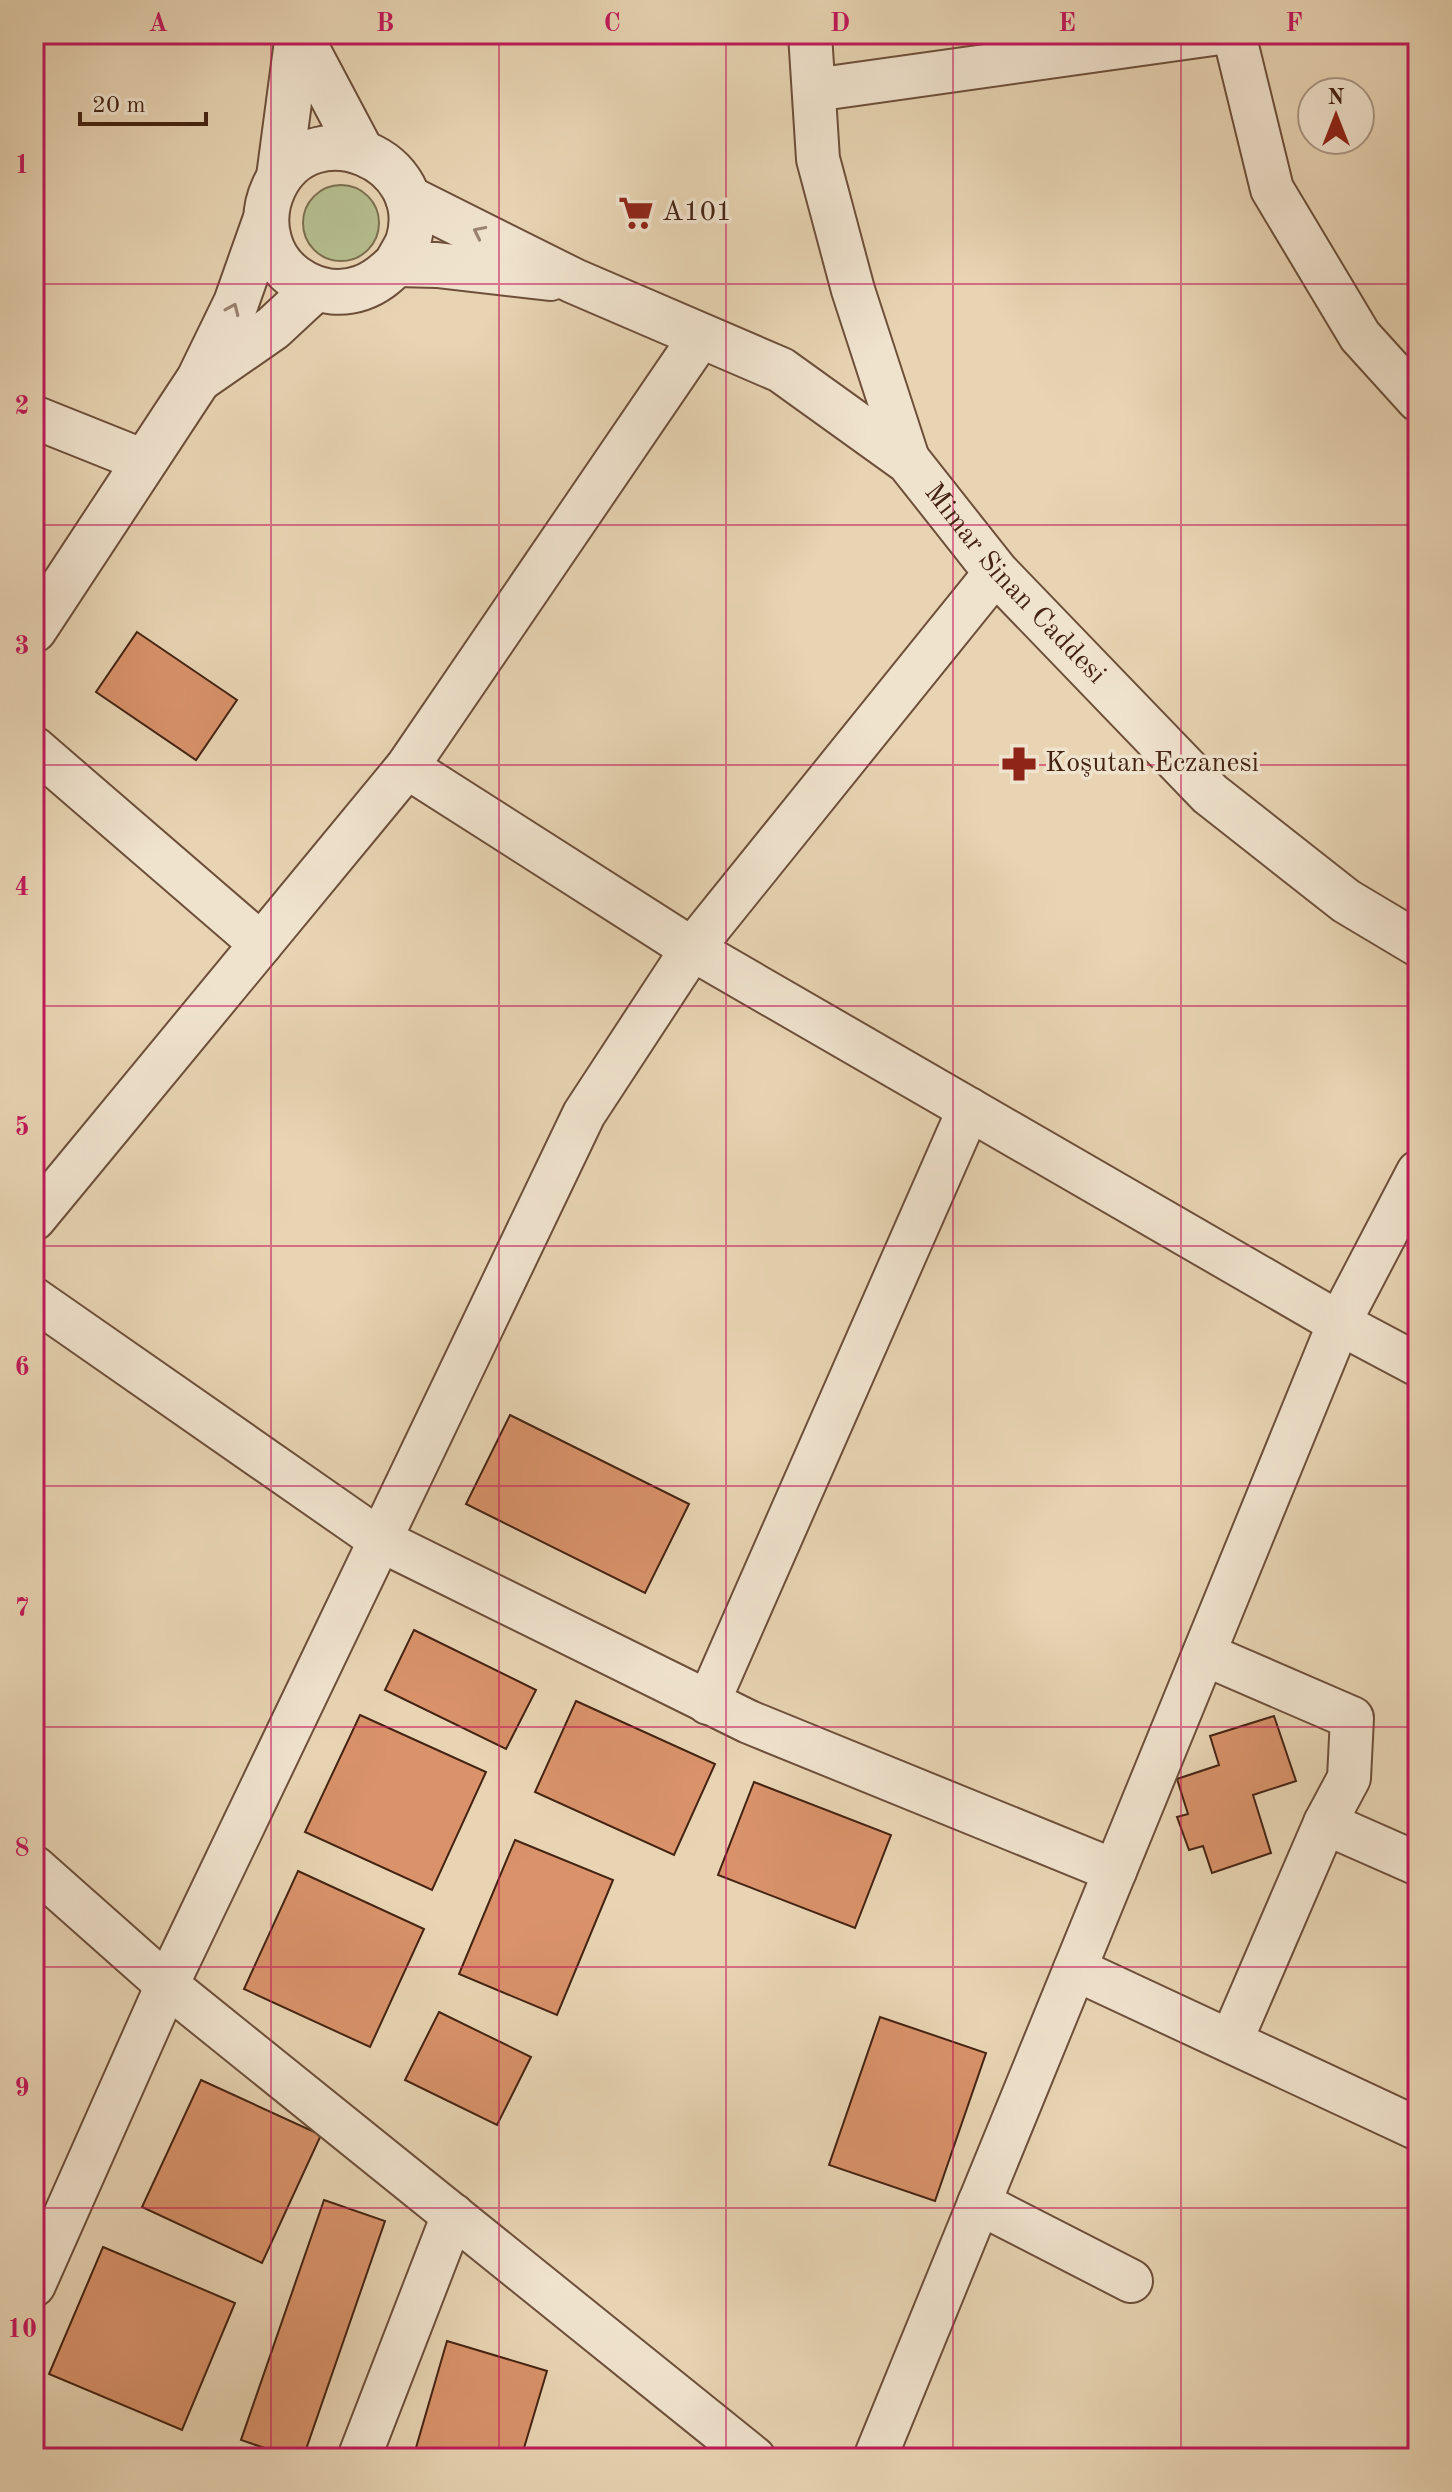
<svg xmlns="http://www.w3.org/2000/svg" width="1452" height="2492" font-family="'Old Standard TT',serif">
<rect width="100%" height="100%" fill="#e8d4b3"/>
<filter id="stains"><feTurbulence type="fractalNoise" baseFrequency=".0025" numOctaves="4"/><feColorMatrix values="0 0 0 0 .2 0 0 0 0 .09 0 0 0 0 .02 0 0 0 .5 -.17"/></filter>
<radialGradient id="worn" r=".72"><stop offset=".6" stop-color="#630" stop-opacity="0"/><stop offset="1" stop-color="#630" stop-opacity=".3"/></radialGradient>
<circle fill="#b5bd8d" stroke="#7c7050" stroke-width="2" cx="341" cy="223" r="38"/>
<g fill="#d9926a" stroke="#442312" stroke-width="2">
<path d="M137,632L237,700L196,760L96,692Z"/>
<path d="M510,1415L689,1504L645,1593L466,1504Z"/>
<path d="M414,1630L536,1690L506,1749L385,1690Z"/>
<path d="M576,1701L715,1764L674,1855L535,1792Z"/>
<path d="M360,1715L486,1772L432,1890L305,1832Z"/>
<path d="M1274,1716L1296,1781L1253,1795L1271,1853L1212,1873L1203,1846L1189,1850L1177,1817L1188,1814L1177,1779L1219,1765L1210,1736Z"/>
<path d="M754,1782L891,1835L855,1928L718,1875Z"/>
<path d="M515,1840L613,1880L557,2015L459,1974Z"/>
<path d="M298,1871L424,1929L370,2047L244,1989Z"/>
<path d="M439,2012L531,2057L497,2125L405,2080Z"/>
<path d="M880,2017L986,2053L935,2201L829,2165Z"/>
<path d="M201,2080L321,2135L262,2263L142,2207Z"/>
<path d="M324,2200L385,2221L303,2458H294L241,2440Z"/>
<path d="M103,2247L235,2303L182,2430L49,2374Z"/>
<path d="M447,2341L547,2371L521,2458H413Z"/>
</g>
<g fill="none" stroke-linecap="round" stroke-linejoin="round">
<g stroke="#6d4f3a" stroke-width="46">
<g id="minor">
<path d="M810,34L818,159L853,290L909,462"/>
<path d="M1234,34L1272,189L1360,336L1418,400"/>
<path d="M814,90L1213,34"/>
<path d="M34,417L144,461"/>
<path d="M34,748L261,944"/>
<path d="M407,767L692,949L1339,1323L1418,1365"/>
<path d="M34,1219L407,767L701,336"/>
<path d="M34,1299L380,1540L749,1722L1115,1871"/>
<path d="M1204,1654L1352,1718L1349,1778L1325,1823L1231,2041"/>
<path d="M708,1703L969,1109"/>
<path d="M1325,1823L1418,1864"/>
<path d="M34,1867L167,1985L754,2458"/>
<path d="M1075,1969L1418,2129"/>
<path d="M979,2203L1131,2281"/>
<path d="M34,2285L167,1985L584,1114L692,949L996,572"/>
<path d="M359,2458L453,2215"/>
<path d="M875,2458L1339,1323L1418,1172"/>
</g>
</g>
<g stroke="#6d4f3a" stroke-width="48">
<g id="tertiary">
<path d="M299,34L361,151"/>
<path d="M279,177L298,34"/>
<path id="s1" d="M408,198L574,281L781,370L909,462L996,572L1210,794L1346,901L1418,944"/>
<path d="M396,264C400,257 405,249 408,242C434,158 311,109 274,187C266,204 264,222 269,240C279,279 324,301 361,288C376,283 386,274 396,264L437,265L550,278"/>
<path d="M201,378L273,328L315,289"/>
<path d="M34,630L199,379L236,303L265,221"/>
</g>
</g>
<use href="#minor" stroke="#f0e3ce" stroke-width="42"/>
<use href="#tertiary" stroke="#f0e3ce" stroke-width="44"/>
</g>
<defs><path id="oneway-chevron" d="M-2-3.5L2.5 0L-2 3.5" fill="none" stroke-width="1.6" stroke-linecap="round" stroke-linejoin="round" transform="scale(2)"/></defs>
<g stroke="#9a8370">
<use href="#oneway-chevron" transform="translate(479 232) rotate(-154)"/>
<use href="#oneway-chevron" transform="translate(233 309) rotate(-66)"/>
</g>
<path fill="none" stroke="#c2185b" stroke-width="2" stroke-opacity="0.55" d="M271,34V2458M499,34V2458M726,34V2458M953,34V2458M1181,34V2458M34,284H1418M34,525H1418M34,765H1418M34,1006H1418M34,1246H1418M34,1486H1418M34,1727H1418M34,1967H1418M34,2208H1418"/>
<defs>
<g id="supermarket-bare" transform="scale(2.76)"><path d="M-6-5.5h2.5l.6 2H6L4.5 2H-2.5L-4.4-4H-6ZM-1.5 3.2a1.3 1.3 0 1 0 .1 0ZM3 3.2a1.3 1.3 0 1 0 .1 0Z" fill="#8f2418" stroke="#f0e3ce" stroke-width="2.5" paint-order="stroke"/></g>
<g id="pharmacy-bare" transform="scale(2.76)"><path d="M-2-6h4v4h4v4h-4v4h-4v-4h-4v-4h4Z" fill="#8f2418" stroke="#f0e3ce" stroke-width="2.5" paint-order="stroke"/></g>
</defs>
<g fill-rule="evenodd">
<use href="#supermarket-bare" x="636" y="213"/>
<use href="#pharmacy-bare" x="1019" y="764"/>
</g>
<g text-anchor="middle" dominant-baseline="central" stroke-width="7" stroke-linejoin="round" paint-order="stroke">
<g font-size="28" fill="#442312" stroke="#f0e3ce" text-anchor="start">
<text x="662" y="213">A101</text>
<text x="1045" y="764">Koşutan Eczanesi</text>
</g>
<g font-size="28" fill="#442312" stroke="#f0e3ce">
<text stroke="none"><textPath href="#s1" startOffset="730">Mimar Sinan Caddesi</textPath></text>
</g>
</g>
<rect width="1452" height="2492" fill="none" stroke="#e8d4b3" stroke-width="88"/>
<g transform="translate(1336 116)"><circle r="38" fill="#f0e3ce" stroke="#ab9683" stroke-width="2"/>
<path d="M0-6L14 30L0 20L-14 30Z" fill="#8f2418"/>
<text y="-12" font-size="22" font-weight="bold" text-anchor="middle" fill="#442312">N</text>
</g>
<path d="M80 112v12h126v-12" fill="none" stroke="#442312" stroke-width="4"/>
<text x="92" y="112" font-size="24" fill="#442312" stroke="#f0e3ce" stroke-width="6" paint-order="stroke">20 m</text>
<rect x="44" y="44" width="1364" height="2404" fill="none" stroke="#c2185b" stroke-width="3"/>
<g font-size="26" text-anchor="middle" font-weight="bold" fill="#c2185b">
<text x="158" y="31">A</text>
<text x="385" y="31">B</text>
<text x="612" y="31">C</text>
<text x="840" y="31">D</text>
<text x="1067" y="31">E</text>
<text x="1294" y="31">F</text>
<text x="22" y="173">1</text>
<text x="22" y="414">2</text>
<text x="22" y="654">3</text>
<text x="22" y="895">4</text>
<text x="22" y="1135">5</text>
<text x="22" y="1375">6</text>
<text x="22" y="1616">7</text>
<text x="22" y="1856">8</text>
<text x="22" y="2096">9</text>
<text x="22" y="2337">10</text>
</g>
<rect width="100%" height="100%" filter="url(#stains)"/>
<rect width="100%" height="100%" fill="url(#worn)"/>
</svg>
